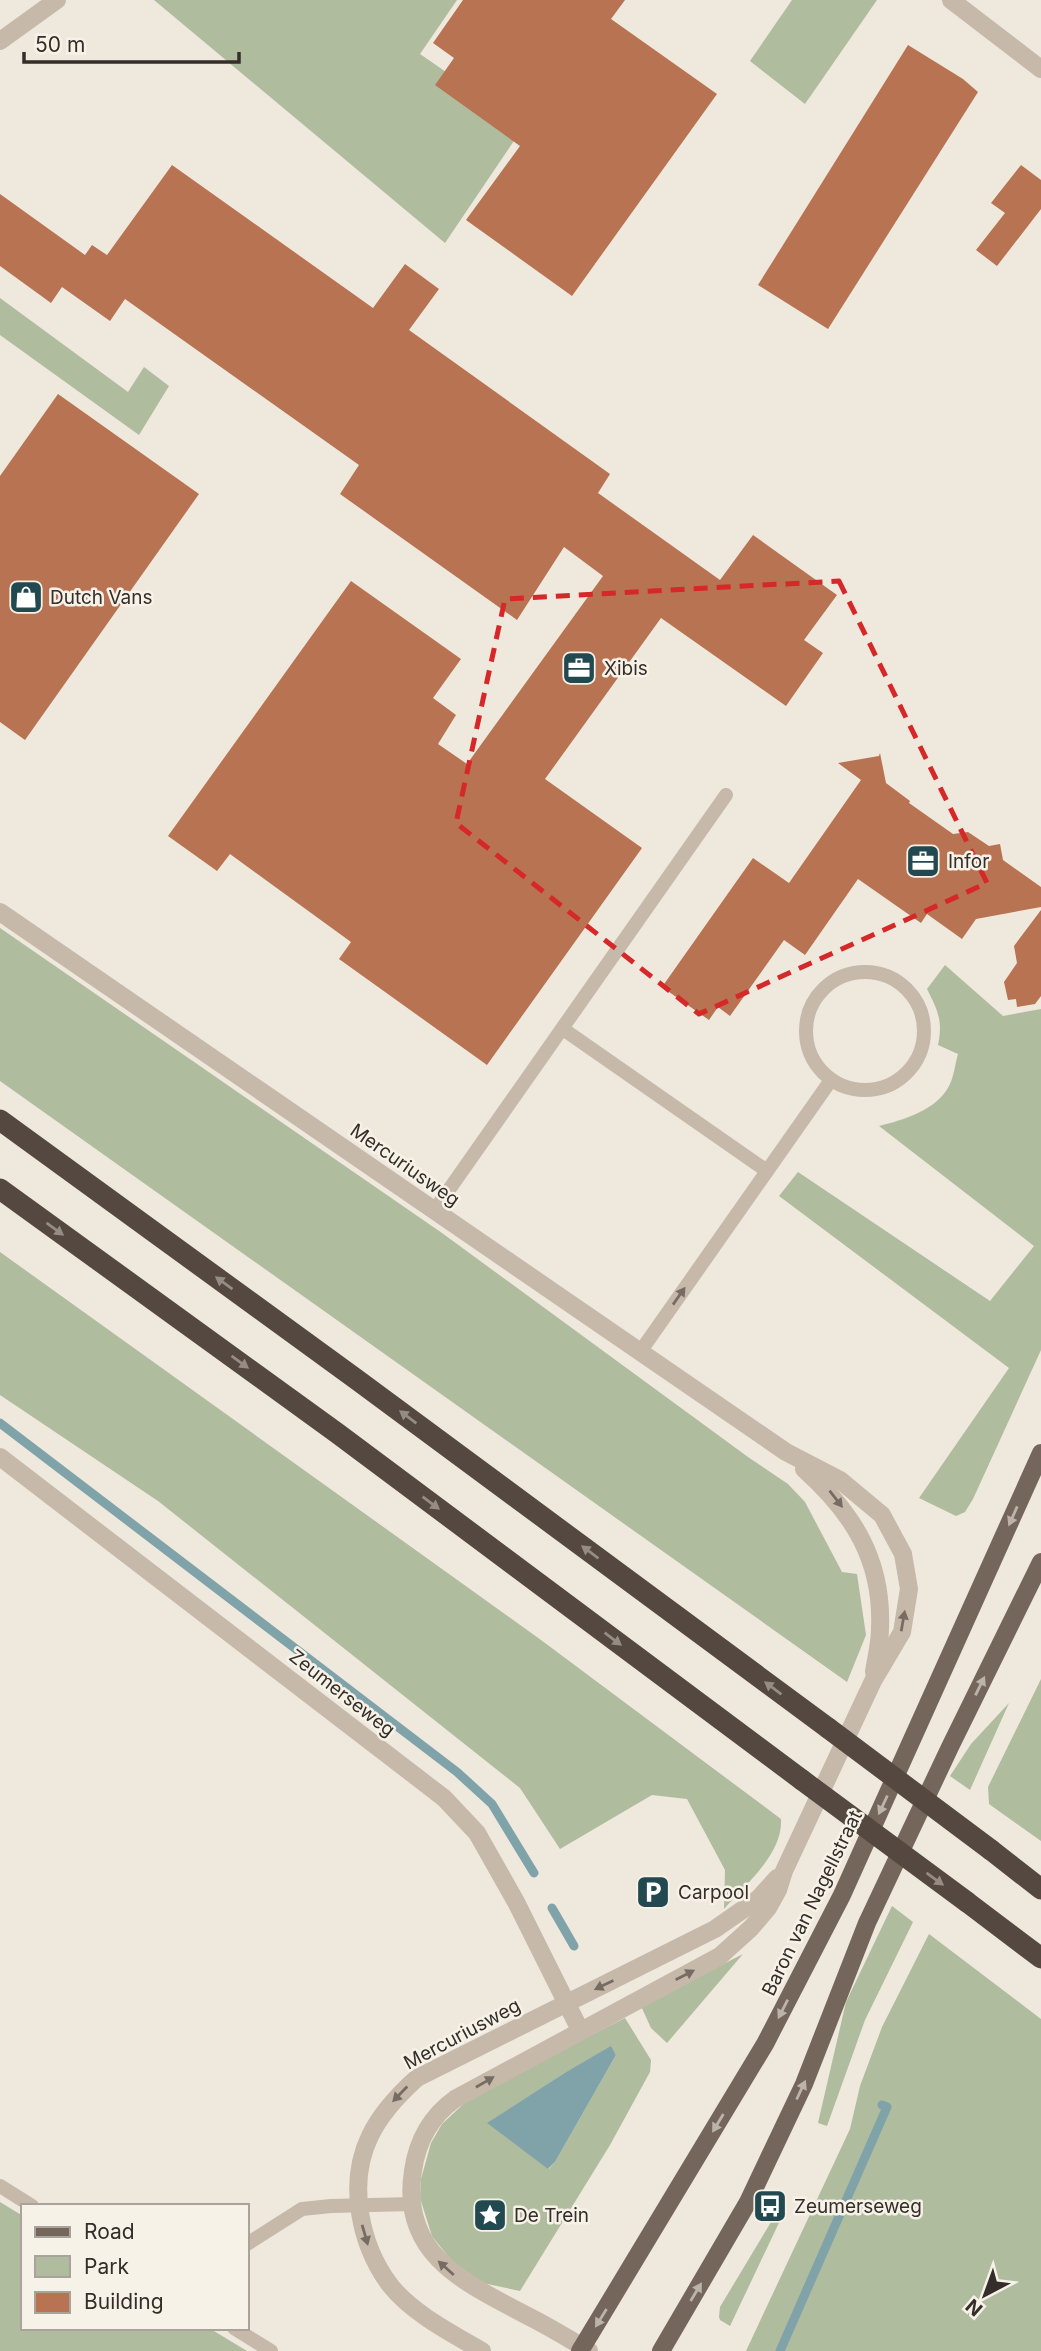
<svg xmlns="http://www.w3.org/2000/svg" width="1041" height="2351" font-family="Inter,sans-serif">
<rect width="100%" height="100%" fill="#efe8dd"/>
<g fill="#b0bc9e" fill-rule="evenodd">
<path d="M154,0H457L420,54L524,126L445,243Z"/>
<path d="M792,0H877L805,104L750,61Z"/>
<path d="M0,298L128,392L144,367L169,386L139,435L0,335Z"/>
<path d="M0,928L442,1233L748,1457L788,1484L805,1502L842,1572L857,1574L866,1635L847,1682L0,1081Z"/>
<path d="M945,965L1003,1016L1041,1009V1350L973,1499L965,1512L956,1516L919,1498L1009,1368L779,1196L798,1172L990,1301L1034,1246L879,1126C903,1120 937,1110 949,1086C954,1077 955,1064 958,1054L938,1045C943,1021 938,1011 927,989Z"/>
<path d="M0,1252L541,1640L781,1819C783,1854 745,1885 724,1909L725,1870L687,1799L652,1795L560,1849L520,1788L158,1501L0,1395Z"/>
<path d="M1041,1679V1841L989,1804L988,1787Z"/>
<path d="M1009,1703L970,1790L950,1776L971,1744Z"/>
<path d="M892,1906L913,1922L865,2020L827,2126L818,2123L846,2002Z"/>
<path d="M929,1934L1041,2019V2351H746L850,2129L860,2086L882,2027Z"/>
<path d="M743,1954L667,2043L651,2028L641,2006Z"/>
<path d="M625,2018L651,2060L650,2072L610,2145L520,2291L483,2283L455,2265L432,2236L420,2198L421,2179L431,2143L442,2124L473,2095ZM611,2047L616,2055L555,2162L549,2169L488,2123L566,2072Z"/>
<path d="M0,2202L23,2216V2328H209L247,2351H0Z"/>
<path d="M780,2207L786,2208L730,2326L720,2320L719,2317L720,2307Z"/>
</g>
<path fill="#7fa3a9" d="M611,2046L616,2055L555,2162L548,2169L487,2123L566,2072Z"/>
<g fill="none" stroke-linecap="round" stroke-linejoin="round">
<g stroke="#7fa3a9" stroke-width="9">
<path d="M0,1423L457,1772L492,1804L534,1873"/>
<path d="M552,1908L574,1946"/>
<path d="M780,2351L887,2107L882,2105"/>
</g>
</g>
<g fill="#b87352">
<path d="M463,0H625L611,19L717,94L572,296L466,220L520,146L435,85L454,58L433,43Z"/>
<path d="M908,45L963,79L978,92L828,329L758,285Z"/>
<path d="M172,165L373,308L405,264L439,289L409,330L610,474L598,493L720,580L753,535L837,595L804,640L823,653L786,706L661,618L545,779L642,848L487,1065L339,959L351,942L230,854L217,871L168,836L351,581L461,659L433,698L456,715L438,744L467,764L603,576L564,547L517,620L340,494L359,465L125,299L110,321L62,287L51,303L0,266V194L85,255L92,245L107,255Z"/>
<path d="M1021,165L1041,180V209L997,266L976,250L1005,213L991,203Z"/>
<path d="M58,394L199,494L25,740L0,722V476Z"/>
<path d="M880,753L886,783L910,801L909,803L953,834L968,832L989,846L1000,844L1003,860L1041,887V907L976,919L962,939L927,914L921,923L858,879L805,955L784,940L730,1016L718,1007L709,1020L662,987L753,858L789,883L861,780L838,763L879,756Z"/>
<path d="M1041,910V996L1035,1004L1017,1007L1016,999L1008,1000L1004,982L1017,963L1014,946Z"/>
</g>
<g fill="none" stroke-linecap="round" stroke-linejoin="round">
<g stroke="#c6b9aa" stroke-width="14">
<circle cx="865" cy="1031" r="59"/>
<path d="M563,1029L767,1171"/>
<path d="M434,1211L726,795"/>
<path d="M640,1352L831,1080"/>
<path d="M0,2186L32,2206"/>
<path d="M247,2244L302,2209L331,2206L412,2204"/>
<path d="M234,2328L271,2351"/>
</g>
<g stroke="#c6b9aa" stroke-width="18">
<path d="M0,41L57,0"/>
<path d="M0,1457L444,1798L477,1833L516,1902L580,2030"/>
</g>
<g stroke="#c6b9aa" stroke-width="18">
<path d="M951,0L1041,69"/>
<path d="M0,912L786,1452L840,1480L882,1515L903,1554L909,1589L902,1632L873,1681L784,1871L778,1890L768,1908L751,1928L720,1956L455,2099C430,2117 417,2142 413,2171C400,2253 463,2282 524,2314C546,2325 568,2338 589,2351"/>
<path d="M804,1469C853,1513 883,1560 880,1629C880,1643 876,1658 874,1672"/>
<path d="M482,2351C451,2333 412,2313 390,2285C360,2245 347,2183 370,2136C381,2113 398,2095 417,2078L715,1929L758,1899L777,1878"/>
</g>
<g stroke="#74665b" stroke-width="18">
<path d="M580,2351L765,2044L842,1895L1041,1453"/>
<path d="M661,2351L748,2202L804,2084L867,1923L950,1747L1041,1562"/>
</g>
<g stroke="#544841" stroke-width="21">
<path d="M0,1120L356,1379L828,1728"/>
<path d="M0,1189L337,1433L802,1780"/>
<path d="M991,1850L1041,1889"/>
<path d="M967,1902L1041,1958"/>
</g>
<g stroke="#544841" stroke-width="21">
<path d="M828,1728L991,1850"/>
<path d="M802,1780L967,1902"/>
</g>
</g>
<defs><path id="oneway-solid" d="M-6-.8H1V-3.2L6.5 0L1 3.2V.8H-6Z" transform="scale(1.75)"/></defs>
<g fill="#958c84">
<use href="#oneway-solid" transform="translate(55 1229) rotate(36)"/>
<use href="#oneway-solid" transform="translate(224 1283) rotate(-144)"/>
<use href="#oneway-solid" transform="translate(240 1362) rotate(36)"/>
<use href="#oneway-solid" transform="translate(408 1417) rotate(-143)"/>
<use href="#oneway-solid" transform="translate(431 1503) rotate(37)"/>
<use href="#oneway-solid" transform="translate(590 1552) rotate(-143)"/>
<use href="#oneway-solid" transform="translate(613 1639) rotate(37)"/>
<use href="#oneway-solid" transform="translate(773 1688) rotate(-143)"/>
<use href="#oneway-solid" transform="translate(935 1879) rotate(36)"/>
</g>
<g fill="#766c63">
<use href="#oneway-solid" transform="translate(679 1296) rotate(-55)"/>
<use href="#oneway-solid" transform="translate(836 1499) rotate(52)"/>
<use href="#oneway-solid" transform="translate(903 1621) rotate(-80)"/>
<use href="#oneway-solid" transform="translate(685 1975) rotate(-27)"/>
<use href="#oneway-solid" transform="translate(604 1985) rotate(154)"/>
<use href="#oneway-solid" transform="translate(485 2082) rotate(-30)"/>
<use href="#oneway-solid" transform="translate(400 2094) rotate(134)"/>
<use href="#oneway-solid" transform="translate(365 2235) rotate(74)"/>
<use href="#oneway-solid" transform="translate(446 2268) rotate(-138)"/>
</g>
<g fill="#bcb3a9">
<use href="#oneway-solid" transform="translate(1013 1516) rotate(114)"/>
<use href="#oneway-solid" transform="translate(980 1686) rotate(-64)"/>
<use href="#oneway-solid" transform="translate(883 1805) rotate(115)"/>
<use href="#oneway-solid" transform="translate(783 2009) rotate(117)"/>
<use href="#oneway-solid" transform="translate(801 2090) rotate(-65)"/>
<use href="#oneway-solid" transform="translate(718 2123) rotate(121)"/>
<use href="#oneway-solid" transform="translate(696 2292) rotate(-59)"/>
<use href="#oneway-solid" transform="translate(601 2318) rotate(122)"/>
</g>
<path fill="none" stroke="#d62828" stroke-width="5" stroke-dasharray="14 9" stroke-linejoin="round" d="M839,581L987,883L699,1014L456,823L505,599Z"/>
<defs>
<g id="shop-square" transform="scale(1.75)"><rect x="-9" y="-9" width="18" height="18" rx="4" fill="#234950" stroke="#f7f2e8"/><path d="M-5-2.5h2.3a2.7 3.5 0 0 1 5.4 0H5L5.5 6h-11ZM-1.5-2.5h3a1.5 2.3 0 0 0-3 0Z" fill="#fff"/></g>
<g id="office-square" transform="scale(1.75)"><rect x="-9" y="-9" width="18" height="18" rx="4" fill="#234950" stroke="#f7f2e8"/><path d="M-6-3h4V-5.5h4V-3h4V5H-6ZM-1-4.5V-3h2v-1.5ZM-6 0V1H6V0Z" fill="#fff"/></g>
<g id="parking-square" transform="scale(1.75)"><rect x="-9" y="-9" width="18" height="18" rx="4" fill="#234950" stroke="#f7f2e8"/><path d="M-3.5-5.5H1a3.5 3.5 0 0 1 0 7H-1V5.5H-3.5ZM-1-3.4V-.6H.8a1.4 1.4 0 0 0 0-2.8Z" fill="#fff"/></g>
<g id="bus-square" transform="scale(1.75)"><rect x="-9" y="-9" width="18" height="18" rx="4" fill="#234950" stroke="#f7f2e8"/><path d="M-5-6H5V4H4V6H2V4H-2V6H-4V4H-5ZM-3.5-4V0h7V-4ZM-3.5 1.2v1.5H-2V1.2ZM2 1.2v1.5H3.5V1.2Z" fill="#fff"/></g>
<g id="sight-square" transform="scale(1.75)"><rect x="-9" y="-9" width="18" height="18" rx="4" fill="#234950" stroke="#f7f2e8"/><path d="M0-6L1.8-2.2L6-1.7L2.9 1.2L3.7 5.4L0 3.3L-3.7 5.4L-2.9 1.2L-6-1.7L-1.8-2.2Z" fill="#fff"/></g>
</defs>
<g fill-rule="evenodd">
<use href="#shop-square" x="26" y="597"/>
<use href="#office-square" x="579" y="668"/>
<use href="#office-square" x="923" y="861"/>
<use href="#parking-square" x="653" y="1892"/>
<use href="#bus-square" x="770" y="2206"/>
<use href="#sight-square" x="490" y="2215"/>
</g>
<g text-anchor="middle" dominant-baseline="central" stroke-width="5" stroke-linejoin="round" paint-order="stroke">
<g font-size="19" fill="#342d29" stroke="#f7f2e8" text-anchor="start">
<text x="50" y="597">Dutch Vans</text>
<text x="604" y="668">Xibis</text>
<text x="948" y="861">Infor</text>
<text x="678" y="1892">Carpool</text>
<text x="794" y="2206">Zeumerseweg</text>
<text x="514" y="2215">De Trein</text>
</g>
<g font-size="19" fill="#342d29" stroke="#f7f2e8">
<text transform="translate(405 1165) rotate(35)">Mercuriusweg</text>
<text transform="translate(342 1693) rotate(38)">Zeumerseweg</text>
<text transform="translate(812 1903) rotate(-64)">Baron van Nagellstraat</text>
<text transform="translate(462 2034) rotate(-28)">Mercuriusweg</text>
</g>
</g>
<rect x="21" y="2204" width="228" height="126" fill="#f7f2e8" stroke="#a9a39c" stroke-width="2"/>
<rect x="35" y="2227" width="35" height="10" fill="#74665b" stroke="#a9a39c" stroke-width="2"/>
<text x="84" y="2239" font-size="21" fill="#342d29">Road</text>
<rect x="35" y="2256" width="35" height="21" fill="#b0bc9e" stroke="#a9a39c" stroke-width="2"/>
<text x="84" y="2274" font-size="21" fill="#342d29">Park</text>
<rect x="35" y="2292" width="35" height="21" fill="#b87352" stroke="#a9a39c" stroke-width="2"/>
<text x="84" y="2309" font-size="21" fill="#342d29">Building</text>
<g transform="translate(985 2295) rotate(221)" stroke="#f7f2e8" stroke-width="5" paint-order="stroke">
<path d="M0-5L12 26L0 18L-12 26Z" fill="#342d29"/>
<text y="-10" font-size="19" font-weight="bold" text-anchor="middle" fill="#342d29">N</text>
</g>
<path d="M24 52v10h215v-10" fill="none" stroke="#342d29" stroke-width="3.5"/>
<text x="35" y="52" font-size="21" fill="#342d29" stroke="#f7f2e8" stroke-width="5" paint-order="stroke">50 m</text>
</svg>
